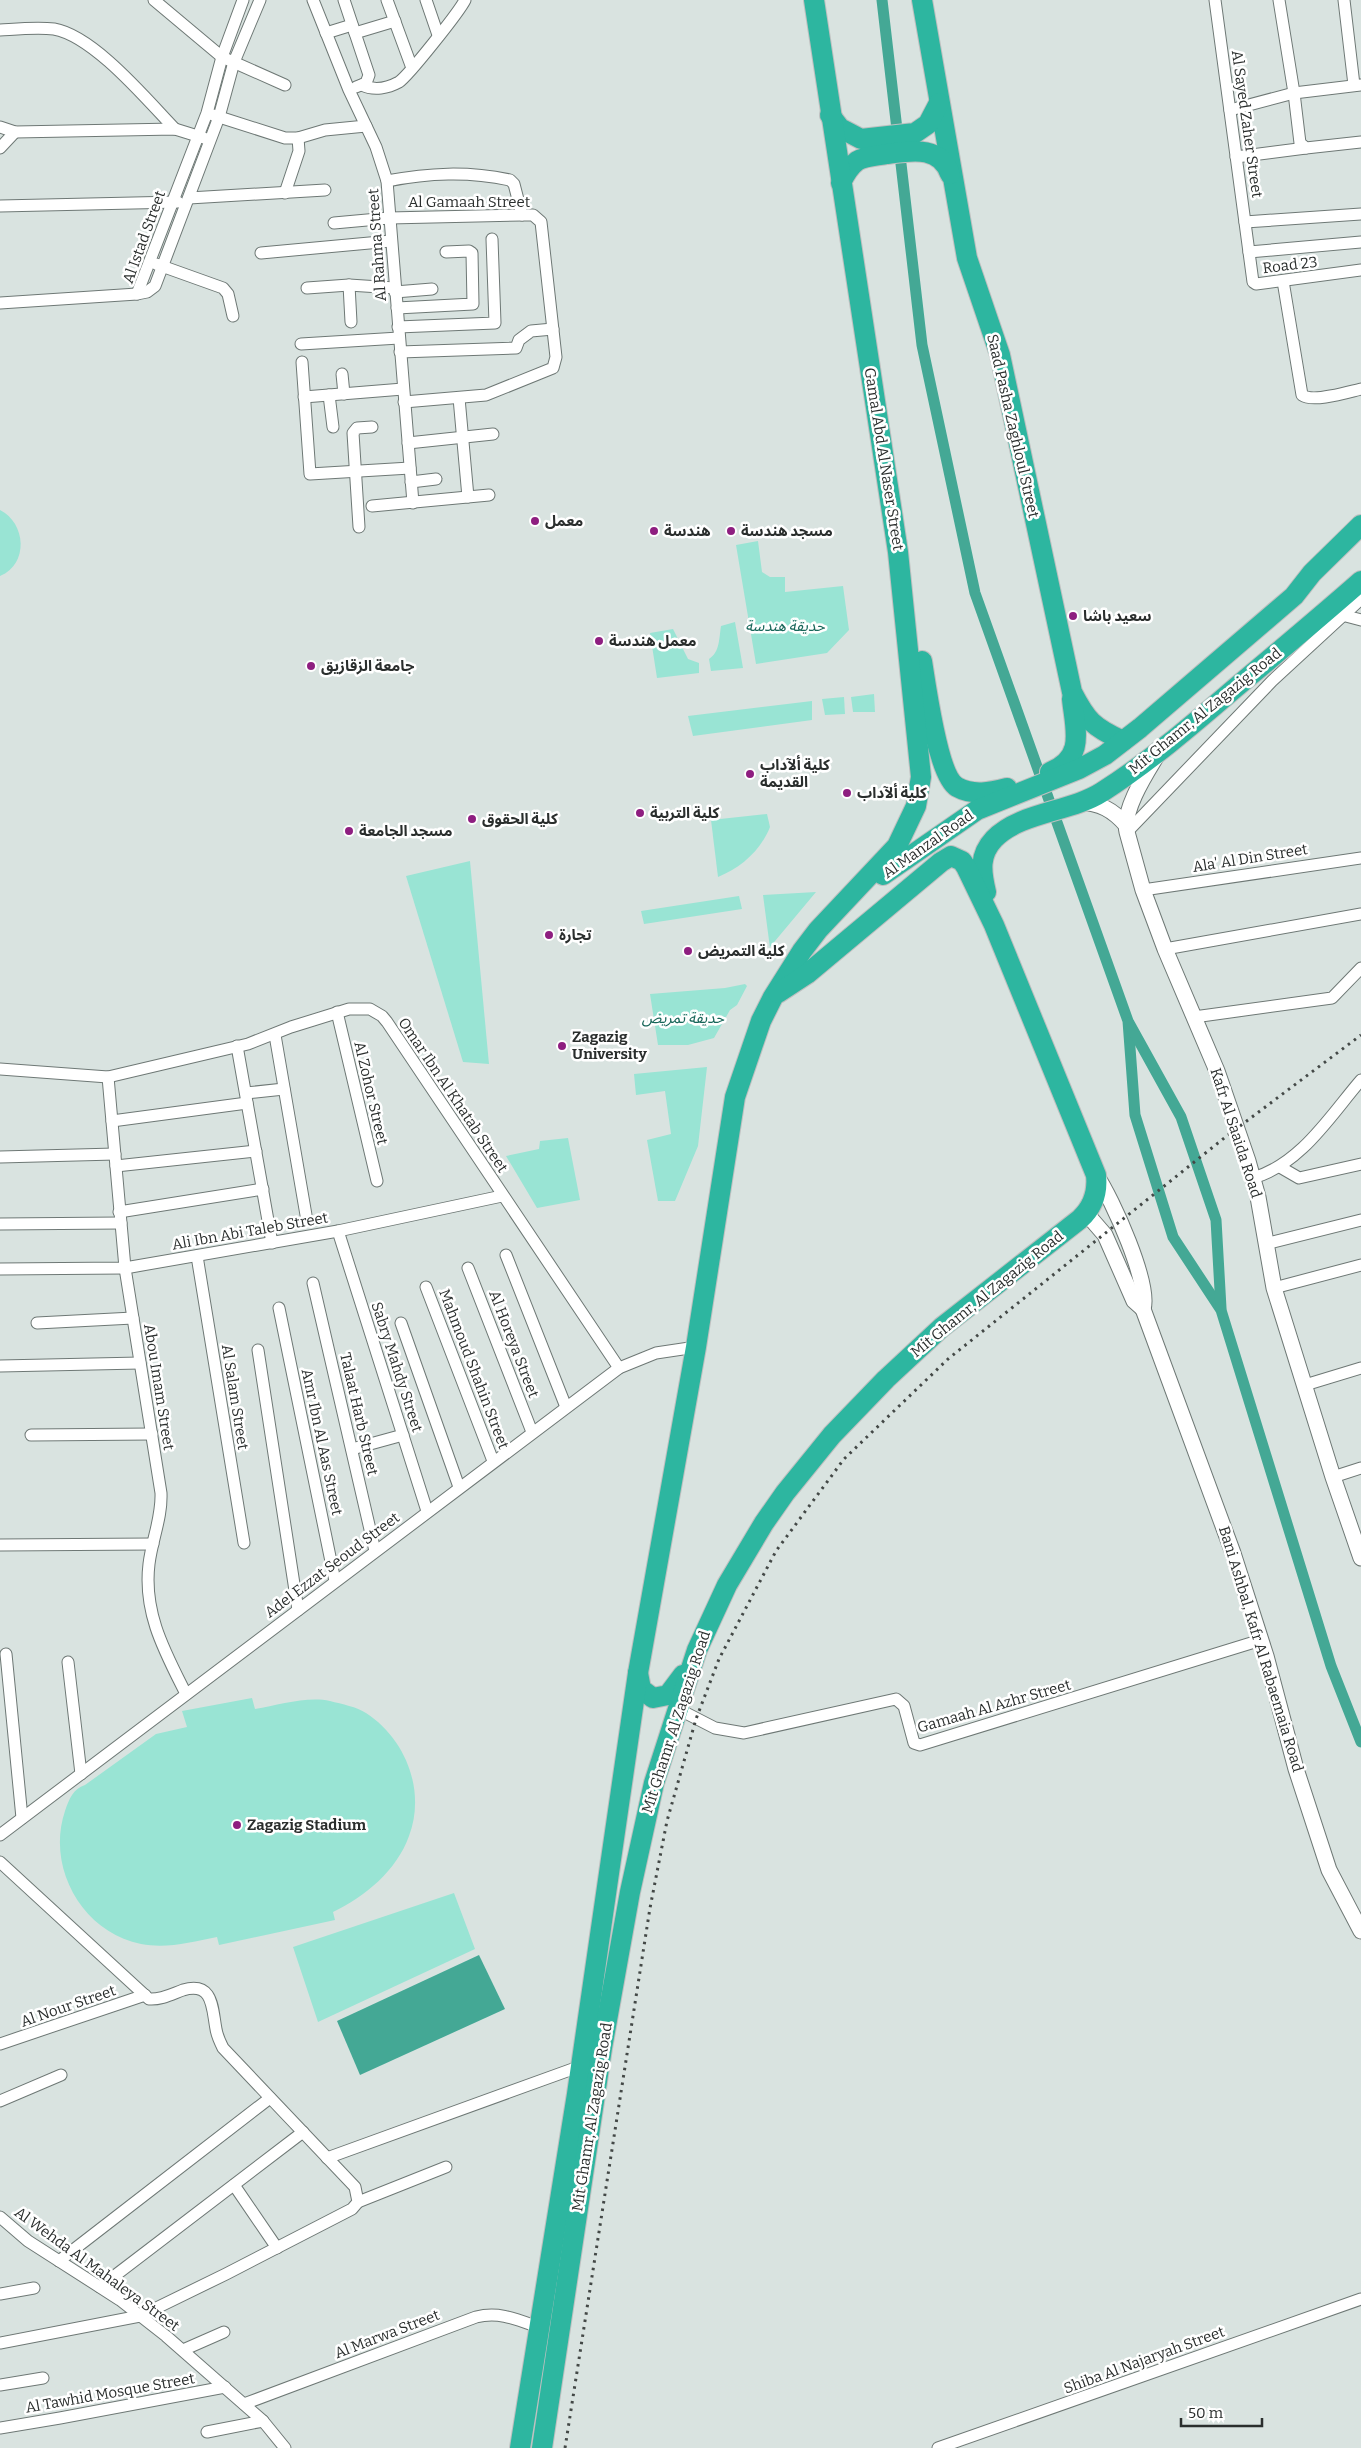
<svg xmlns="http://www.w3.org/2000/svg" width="1361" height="2448" font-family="Bitter,'Noto Sans Arabic',serif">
<rect width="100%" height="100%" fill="#d9e3e0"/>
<g fill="#99e4d4">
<path d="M0,510C26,523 29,564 0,576Z"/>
<path d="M758,541L762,572L770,577H785V592L843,586L849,630L827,653L756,664L736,545Z"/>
<path d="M735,622L743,668L711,671L709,659C720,652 719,638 721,626Z"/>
<path d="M673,629L688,659L699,663V673L657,678L650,633Z"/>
<path d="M874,694L875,712H853L851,697Z"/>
<path d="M844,697L845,714L825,715L822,699Z"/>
<path d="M812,701V720L693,736L688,716Z"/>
<path d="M767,814L770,827C761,850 741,868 718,877L711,820Z"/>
<path d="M470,861L489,1064L463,1062L406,876Z"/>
<path d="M816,892L770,947V948L763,895Z"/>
<path d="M739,896L742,909L644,924L641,911Z"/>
<path d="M745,984L747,986L737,1005L730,1010L714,1038L688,1045H658L650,994L725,988Z"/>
<path d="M707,1067L698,1146L675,1201H658L647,1140L671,1134L665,1091L636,1095L634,1074Z"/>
<path d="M568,1138L580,1200L537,1208L506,1156L539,1149L540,1141Z"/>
<path d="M252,1698L255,1709C279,1705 307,1696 330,1701C342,1704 357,1707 366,1713C406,1739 426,1791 409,1836C397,1870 365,1897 333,1912L335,1920L219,1945L217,1937C191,1942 167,1949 141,1944C82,1932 46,1867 65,1811C69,1799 73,1789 85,1785L156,1734L187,1727L182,1711Z"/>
<path d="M454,1893L475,1949L318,2022L293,1947Z"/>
</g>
<path fill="#44a895" d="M479,1955L505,2009L360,2075L337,2021Z"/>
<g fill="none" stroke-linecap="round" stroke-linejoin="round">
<g stroke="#44a895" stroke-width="11">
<path d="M882,0L922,345L975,593L1128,1021L1135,1115L1173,1237L1221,1310L1331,1666L1361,1742"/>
<path d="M1129,1023L1181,1117L1216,1220L1221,1308"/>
</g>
<g stroke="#6e7875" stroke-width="13">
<g id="street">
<path d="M154,0L222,57L285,85"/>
<path d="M313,0L349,90L376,147L387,181L413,503"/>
<path d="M344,0L369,75L366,83L356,87"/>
<path d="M387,0L412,68"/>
<path d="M426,0L438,35"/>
<path d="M1215,0L1253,282L1256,284L1361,270"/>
<path d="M1279,0L1294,93L1300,143L1306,148L1361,142"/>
<path d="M1344,0L1354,85"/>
<path d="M0,30C17,29 37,27 54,29C94,36 147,100 175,129"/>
<path d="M326,33L352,25"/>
<path d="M355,33L395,21"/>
<path d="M362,85C374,91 388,88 399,82C409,75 459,12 465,0"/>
<path d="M1230,110L1294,93L1361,85"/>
<path d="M213,115L285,138H298L325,130L366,126"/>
<path d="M0,127L15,132L175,129L204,138"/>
<path d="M0,148L15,132"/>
<path d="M1236,157L1306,148"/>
<path d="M387,181C429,173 467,171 510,180L514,184L522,215"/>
<path d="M285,193L299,151L298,138"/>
<path d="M189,198L325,190"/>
<path d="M0,206L178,202"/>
<path d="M1245,222L1361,214"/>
<path d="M334,223L389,218L522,215H533L541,222L556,357L553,368L486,395L404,402"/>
<path d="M1249,252L1361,242"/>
<path d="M261,253L391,241"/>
<path d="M156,264L223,288L228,294L233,316"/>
<path d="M1283,281L1302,395C1313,403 1348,392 1361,389"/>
<path d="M349,285L351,322"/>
<path d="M307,288L349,285L395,288"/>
<path d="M395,292L432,289"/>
<path d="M137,294L207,113L222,57L243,0"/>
<path d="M0,303L137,294L147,292L155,286L219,117L234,62L260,0"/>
<path d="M397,308L473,304L472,253L469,251L446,252"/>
<path d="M398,327L495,323L492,239"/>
<path d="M301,344L399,338"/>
<path d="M400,352L516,348L519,340L531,331L553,329"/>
<path d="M302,362L310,474L410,468"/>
<path d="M342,374L344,394"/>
<path d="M329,395L333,427"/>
<path d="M304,397L403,389"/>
<path d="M459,398L468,497"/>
<path d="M408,443L493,434"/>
<path d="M411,482L436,479"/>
<path d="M372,506L489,495"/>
<path d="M359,527L353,433L357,428L372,427"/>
<path d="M1342,615L1361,620"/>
<path d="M1127,832L1272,681L1361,599"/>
<path d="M1143,890L1361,858"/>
<path d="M1165,949L1361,914"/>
<path d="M337,1012L377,1181"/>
<path d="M1194,1017L1332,998L1361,968"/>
<path d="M275,1035L306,1215"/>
<path d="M237,1046L272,1243"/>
<path d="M0,1069L108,1077L248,1044L291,1027L349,1009H370L382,1016L387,1022L619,1368"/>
<path d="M108,1077L125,1268L161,1493C162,1518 152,1539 149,1564C143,1613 165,1652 186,1694"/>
<path d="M246,1093L284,1089"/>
<path d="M112,1121L247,1103"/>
<path d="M0,1157L115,1154"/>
<path d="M116,1166L256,1151"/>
<path d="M1280,1167L1299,1178L1361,1164"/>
<path d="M1253,1178C1301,1164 1330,1116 1361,1080"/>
<path d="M119,1212L263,1189"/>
<path d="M0,1224L121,1223"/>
<path d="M338,1231L427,1511"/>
<path d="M1265,1244L1361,1220"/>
<path d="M506,1255L566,1407"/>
<path d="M197,1256L244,1543"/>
<path d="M468,1268L532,1432"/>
<path d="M0,1269L125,1268L338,1231L502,1196"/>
<path d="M313,1283L375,1551"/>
<path d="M426,1287L493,1461"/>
<path d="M1274,1288L1361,1265"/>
<path d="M279,1308L335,1581"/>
<path d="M37,1323L133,1318"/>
<path d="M401,1323L459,1487"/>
<path d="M258,1350L298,1610"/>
<path d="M0,1366L140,1363"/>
<path d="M1305,1385L1361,1368"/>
<path d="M31,1435L152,1434"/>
<path d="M352,1449L403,1435"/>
<path d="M1333,1477L1361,1468"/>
<path d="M0,1545L153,1544"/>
<path d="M6,1654L22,1818"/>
<path d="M68,1662L81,1774"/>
<path d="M678,1709L715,1728L744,1733L896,1699L904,1706L914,1743L920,1745L1261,1640"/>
<path d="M0,1835L619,1368L656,1353L696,1347"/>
<path d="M0,1862L149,1999C161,2000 172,1994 183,1990C214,1981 212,2009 216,2029C217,2036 220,2042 223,2048L355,2187L358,2202L352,2209L226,2274L140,2316L0,2343"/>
<path d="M0,2044L145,1995"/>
<path d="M0,2101L61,2075"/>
<path d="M327,2158L581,2066"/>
<path d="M234,2185L277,2248"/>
<path d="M358,2202L446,2167"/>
<path d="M0,2217L28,2241L120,2300L166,2336L263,2421L285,2448"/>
<path d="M59,2261L270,2098"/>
<path d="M100,2287L303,2132"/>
<path d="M0,2294L34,2288"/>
<path d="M183,2350L224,2332"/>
<path d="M0,2385L43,2378"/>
<path d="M244,2404L476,2317C500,2311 518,2320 541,2328"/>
<path d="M0,2428L60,2418L225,2387"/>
<path d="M207,2432L263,2421"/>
<path d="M938,2448L1361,2299"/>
</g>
</g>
<g stroke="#6e7875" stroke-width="17">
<g id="secondary">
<path d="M1156,757C1145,775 1122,811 1127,832L1143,890L1165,949L1217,1071L1248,1161L1258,1197L1274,1288L1333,1477L1361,1558"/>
<path d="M1080,802C1100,803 1113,810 1126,825"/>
<path d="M1096,1175C1112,1198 1151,1285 1143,1309"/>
<path d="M1086,1213L1105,1235L1134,1301L1143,1309"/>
<path d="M1143,1309L1233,1553L1266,1656L1296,1769L1329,1870L1361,1931"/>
</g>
</g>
<g stroke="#bfc0c0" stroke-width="22">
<g id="highway">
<path d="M922,0L967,258L1000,355L1072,692C1087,721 1093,727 1123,741"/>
<path d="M830,115L840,128L861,139L915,133L928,124L939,103"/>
<path d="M841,183C845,174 849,167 857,161C865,156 877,156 887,154C911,151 940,145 950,174"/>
<path d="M922,661C926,686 938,776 957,787C973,796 991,792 1007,788"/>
<path d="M1050,772C1086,758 1075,729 1072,699"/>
<path d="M883,875L977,810L1079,769L1105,755L1140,728L1294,596L1312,573L1361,525"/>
<path d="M986,892C981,871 979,855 994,839C1020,812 1071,812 1102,792C1149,762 1191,726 1234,689C1277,653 1319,618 1361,581"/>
<path d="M638,1673L641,1689L653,1698L668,1695L683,1675"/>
<path d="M520,2448L577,2094L638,1673L696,1347L735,1097L761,1021L773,997L802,951L818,930L897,846L916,806L921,777L898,552L814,0"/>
<path d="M542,2448L602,2048L630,1892L654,1783L697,1650L727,1585L764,1523L785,1493L832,1435L886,1379L942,1327L1080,1219C1093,1207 1098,1193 1096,1175L994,925L966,867L962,861L951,856L941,862L807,974L778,993"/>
</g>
</g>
<use href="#street" stroke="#fff" stroke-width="11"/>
<use href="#secondary" stroke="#fff" stroke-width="15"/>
<use href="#highway" stroke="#2db6a0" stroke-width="20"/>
<path stroke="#434846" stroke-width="3" stroke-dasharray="2.5 5" stroke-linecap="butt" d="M565,2448L650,1908L667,1821L696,1719L719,1659L776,1551L844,1459L948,1359L1228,1135L1361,1035"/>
</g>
<g fill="#8e1e80" stroke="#fff" stroke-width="2">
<circle cx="535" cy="521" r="5"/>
<circle cx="654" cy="531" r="5"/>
<circle cx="731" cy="531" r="5"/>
<circle cx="1073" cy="616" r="5"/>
<circle cx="599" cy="641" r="5"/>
<circle cx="311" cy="666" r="5"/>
<circle cx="750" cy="774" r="5"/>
<circle cx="847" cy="793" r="5"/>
<circle cx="640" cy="813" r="5"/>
<circle cx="472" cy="819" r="5"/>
<circle cx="349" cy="831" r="5"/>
<circle cx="549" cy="935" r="5"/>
<circle cx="688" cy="951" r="5"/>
<circle cx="562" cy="1046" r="5"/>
<circle cx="237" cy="1825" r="5"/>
</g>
<g text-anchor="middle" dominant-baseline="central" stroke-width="5" stroke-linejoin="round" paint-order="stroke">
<g font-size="15" fill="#2a2e2d" stroke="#fff">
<text transform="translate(1247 124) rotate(82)">Al Sayed Zaher Street</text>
<text x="469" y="202">Al Gamaah Street</text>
<text transform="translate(144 237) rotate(-70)">Al Istad Street</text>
<text transform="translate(377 245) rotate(-94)">Al Rahma Street</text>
<text transform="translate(1290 265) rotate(-7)">Road 23</text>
<text transform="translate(1013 426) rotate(77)">Saad Pasha Zaghloul Street</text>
<text transform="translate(884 459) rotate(81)">Gamal Abd Al Naser Street</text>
<text transform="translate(1205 711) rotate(-39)">Mit Ghamr, Al Zagazig Road</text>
<text transform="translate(928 844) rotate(-35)">Al Manzal Road</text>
<text transform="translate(1250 858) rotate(-9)">Ala' Al Din Street</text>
<text transform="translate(371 1093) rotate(77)">Al Zohor Street</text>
<text transform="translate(453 1095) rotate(56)">Omar Ibn Al Khatab Street</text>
<text transform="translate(1236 1133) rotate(72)">Kafr Al Saaida Road</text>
<text transform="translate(250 1231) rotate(-10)">Ali Ibn Abi Taleb Street</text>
<text transform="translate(987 1294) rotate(-39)">Mit Ghamr, Al Zagazig Road</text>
<text transform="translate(514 1344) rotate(69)">Al Horeya Street</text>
<text transform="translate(397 1367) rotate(72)">Sabry Mahdy Street</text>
<text transform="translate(474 1369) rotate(69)">Mahmoud Shahin Street</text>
<text transform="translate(159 1387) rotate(81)">Abou Imam Street</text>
<text transform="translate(235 1397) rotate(81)">Al Salam Street</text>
<text transform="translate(359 1414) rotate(77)">Talaat Harb Street</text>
<text transform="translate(322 1442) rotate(78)">Amr Ibn Al Aas Street</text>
<text transform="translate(332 1565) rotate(-37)">Adel Ezzat Seoud Street</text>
<text transform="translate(1261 1649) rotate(73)">Bani Ashbal, Kafr Al Rabaemaia Road</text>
<text transform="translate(994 1706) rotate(-16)">Gamaah Al Azhr Street</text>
<text transform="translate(676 1722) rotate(-72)">Mit Ghamr, Al Zagazig Road</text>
<text transform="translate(68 2006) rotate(-19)">Al Nour Street</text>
<text transform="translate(592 2117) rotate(-81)">Mit Ghamr, Al Zagazig Road</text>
<text transform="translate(97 2269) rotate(36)">Al Wehda Al Mahaleya Street</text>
<text transform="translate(387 2334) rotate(-21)">Al Marwa Street</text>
<text transform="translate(1144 2360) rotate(-20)">Shiba Al Najaryah Street</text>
<text transform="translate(110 2393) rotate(-10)">Al Tawhid Mosque Street</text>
</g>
<g font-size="15" font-weight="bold" fill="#2a2e2d" stroke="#fff" text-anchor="start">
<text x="545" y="521">معمل</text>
<text x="664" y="531">هندسة</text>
<text x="741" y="531">مسجد هندسة</text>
<text x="1083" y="616">سعيد باشا</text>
<text x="609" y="641">معمل هندسة</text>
<text x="321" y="666">جامعة الزقازيق</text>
<text x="760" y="765">كلية ألآداب<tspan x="760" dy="17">القديمة</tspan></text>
<text x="857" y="793">كلية ألآداب</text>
<text x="650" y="813">كلية التربية</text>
<text x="482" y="819">كلية الحقوق</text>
<text x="359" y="831">مسجد الجامعة</text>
<text x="559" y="935">تجارة</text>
<text x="698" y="951">كلية التمريض</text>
<text x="572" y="1037">Zagazig<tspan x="572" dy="17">University</tspan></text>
<text x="247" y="1825">Zagazig Stadium</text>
</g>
<g font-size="15" font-style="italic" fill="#176659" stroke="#fff">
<text x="785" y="626">حديقة هندسة</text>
<text x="683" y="1018">حديقة تمريض</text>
</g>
</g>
<path d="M1181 2418v8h81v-8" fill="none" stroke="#2a2e2d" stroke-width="2.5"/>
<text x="1188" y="2418" font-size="15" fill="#2a2e2d" stroke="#ffffff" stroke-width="4" paint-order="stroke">50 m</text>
</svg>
